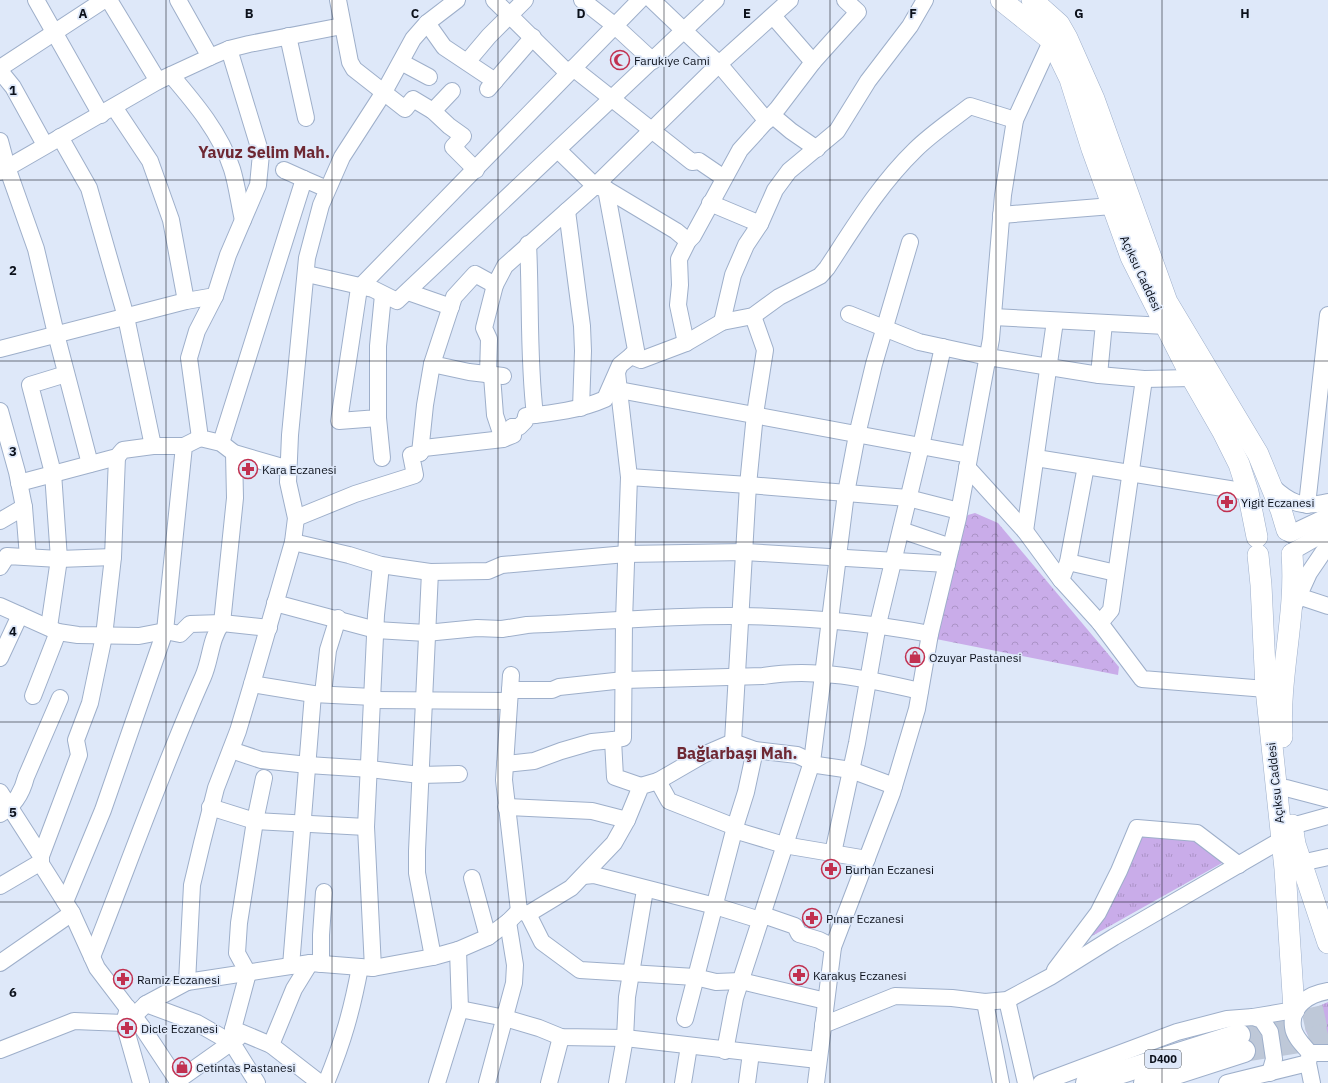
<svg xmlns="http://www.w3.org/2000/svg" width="1328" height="1083" font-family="'IBM Plex Sans',sans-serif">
<defs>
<pattern id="grass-tufts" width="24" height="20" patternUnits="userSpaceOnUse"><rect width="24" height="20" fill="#c9ace9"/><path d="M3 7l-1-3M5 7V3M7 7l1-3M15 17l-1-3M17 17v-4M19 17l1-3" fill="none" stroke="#ab93c7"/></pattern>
<pattern id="forest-crowns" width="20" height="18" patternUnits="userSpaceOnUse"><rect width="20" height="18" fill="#c9ace9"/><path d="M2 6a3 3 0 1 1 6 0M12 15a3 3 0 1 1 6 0" fill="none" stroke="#ab93c7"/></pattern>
</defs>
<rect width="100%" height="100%" fill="#dee8f9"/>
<g fill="url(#grass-tufts)">
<path d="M1147,834L1196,838L1222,863L1092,936L1086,933L1137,837Z"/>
<path d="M1328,1002V1044C1306,1040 1300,1031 1310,1010Z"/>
</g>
<path fill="url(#forest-crowns)" d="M975,513L998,523L1119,667L1118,675L936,639L961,521L968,515Z"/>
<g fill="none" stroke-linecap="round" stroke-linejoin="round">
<g stroke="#bec8d8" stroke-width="22" stroke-dasharray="22 11" stroke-linecap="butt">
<path d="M1239,1035L1328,1015"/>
<path d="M1244,1051L1299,1042L1328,1034"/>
</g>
<g stroke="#9eafca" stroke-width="18">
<g id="minor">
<path d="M36,0L101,115"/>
<path d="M109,0L158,81"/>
<path d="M178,0L210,57"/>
<path d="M338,0L350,62L354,69L405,109L413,99L433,111L449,126L463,136L453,147L476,170"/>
<path d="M494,0L568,73"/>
<path d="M582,0L614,25L653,61"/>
<path d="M652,0L719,64L767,121"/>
<path d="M773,16L813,62"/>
<path d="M427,23L444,47L495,81"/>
<path d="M288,36L306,118"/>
<path d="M229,49L261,154L258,185L228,255L215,296L197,331L189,358L200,438L221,443L234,453L289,469"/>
<path d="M401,62L429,77"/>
<path d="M467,62L489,36L525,0"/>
<path d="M0,68L104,0"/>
<path d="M573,68L692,162L699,161L724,178"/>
<path d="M0,71L13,87L45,145"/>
<path d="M171,75C195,103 221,134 232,169C237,185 239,203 243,220"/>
<path d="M488,89L533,37"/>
<path d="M114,107L150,161L171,220L186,301"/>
<path d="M433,111L452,91"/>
<path d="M772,115L791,131L817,149"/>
<path d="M60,137L89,188L126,317L153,446"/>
<path d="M0,141L7,167L36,249L56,334L90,464"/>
<path d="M558,150L595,186L606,189L636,350L631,356"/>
<path d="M284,170L304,179"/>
<path d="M0,172L158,81L210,57L229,49L249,44L342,26"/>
<path d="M606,189L676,231L688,241"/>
<path d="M710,203L760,224"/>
<path d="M567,211L582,326L583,351L581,408"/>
<path d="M1001,215L1112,206"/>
<path d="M528,244C531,301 528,358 535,415"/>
<path d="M307,274L373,289L397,301L716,0"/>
<path d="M408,292L451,307"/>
<path d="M383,295L378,346V418L339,421L359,288L640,0"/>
<path d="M849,314L919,342L988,357L1099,375L1144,379L1192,378"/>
<path d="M993,317L1166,326"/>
<path d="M722,322L733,275L746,245L760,224L775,190L789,171L837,131L868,81L910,26L925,0"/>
<path d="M686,343L678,305L680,285L679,259L688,241L693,236L740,150L778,108L813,62L858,12L845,0"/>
<path d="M0,349L186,301L215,296"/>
<path d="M432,364L469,372L503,376"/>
<path d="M617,373L629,477L624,621L623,738L613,740L615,777L641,786"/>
<path d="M488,375L489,339L484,328L495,285"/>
<path d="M1099,375L1104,323"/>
<path d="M492,376L495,415L503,439"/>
<path d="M619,390L969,455"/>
<path d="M0,411L17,472L24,507L28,557"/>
<path d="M378,418L382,458"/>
<path d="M221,443L304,179L327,189"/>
<path d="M420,453L425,405L432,364L454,297L475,274L495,285L505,266L595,186L719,64L790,0"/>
<path d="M1036,458L1248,492"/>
<path d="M967,467L1025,531L1061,580L1100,623L1142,679L1266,689"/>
<path d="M629,477L748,485L908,498L959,511"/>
<path d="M19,483L117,457L123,450L153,446H184"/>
<path d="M1272,486C1291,504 1302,508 1328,502"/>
<path d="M1307,505L1328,315"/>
<path d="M296,518L355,494L415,475L411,455L420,453L424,448L503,439L513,435L512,427H519L525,421L526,416C554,413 580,410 605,399L620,365L631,356L641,360L686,343L722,322L753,316L779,297L820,276L827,268C854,227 879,185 915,150C931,134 952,120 970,106L1015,120"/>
<path d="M0,521L24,507"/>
<path d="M901,530L951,547"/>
<path d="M1025,531L1055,321"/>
<path d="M1290,534L1328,516"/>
<path d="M293,542L349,555L381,565L430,572L488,571L502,565L626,554L745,552L947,564"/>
<path d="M1293,551L1328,531"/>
<path d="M1068,562L1116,573"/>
<path d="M0,567L7,556L59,559L113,557"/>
<path d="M430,572L417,851V873L433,957"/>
<path d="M1061,580L1068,562L1086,466"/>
<path d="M1298,596L1328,606"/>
<path d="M275,603L376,630L426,633L477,628L502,629L527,625C598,622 669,615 740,616C805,617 866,622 930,634"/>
<path d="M0,606L58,632L78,635L139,636L165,631L180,634L190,624L222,623L269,628"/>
<path d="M1294,606L1309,573L1328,545"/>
<path d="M1100,623L1111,610L1144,379"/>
<path d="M49,627L59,559L53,473L30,385L66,374"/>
<path d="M0,658L20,615"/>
<path d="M511,675L504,780L519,911"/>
<path d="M252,684L313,694L373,697"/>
<path d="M510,690H552L559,687L624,680L763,676C816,667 868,679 920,691"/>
<path d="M323,694L328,650L338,618"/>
<path d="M33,696L58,632"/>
<path d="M372,700L509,701"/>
<path d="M733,742L748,485L755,414L765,350L753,316"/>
<path d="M231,750L261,760L308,765L370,769L420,775L459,774"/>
<path d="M505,764L534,761L561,751L592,742L613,740"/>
<path d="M810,764L851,770L894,786"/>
<path d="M658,781L703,755L733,742L755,750L797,755L812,762"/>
<path d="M1286,788L1328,799"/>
<path d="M0,792L41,856V864L72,913L97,968L142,1027L179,1083"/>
<path d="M210,807L255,821L366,827"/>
<path d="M506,807L592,811L627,820"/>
<path d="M0,814C14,806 22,793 26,777L60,698"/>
<path d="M1292,826L1328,816"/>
<path d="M734,830L784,845L867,859"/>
<path d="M833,853L857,743L878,624L921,446L943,347"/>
<path d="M41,856L79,755L76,740L90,703L104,636L113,557L117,457"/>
<path d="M1301,863L1328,857"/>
<path d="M583,876L594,875L715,906L760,920L766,916L795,926L799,934L819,940L833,947"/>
<path d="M472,878L488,937"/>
<path d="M0,886L41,862"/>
<path d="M65,902L103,810L165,631L184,446L200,438"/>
<path d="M528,914L542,942L580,970L695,977L716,982L741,981L826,1001"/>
<path d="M92,957C129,864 162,769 203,677C211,659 210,639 222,623L235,498L234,453"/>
<path d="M0,963L72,913"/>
<path d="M321,964V935L324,892"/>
<path d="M291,966L313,694"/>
<path d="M373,968L366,827L376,615L381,565"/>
<path d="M1055,970L1098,913L1119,871L1137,828L1197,833L1239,865"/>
<path d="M187,982L310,963L373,968L433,957L458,950L488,937L508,922L519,911L528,914L571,888L614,843L627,820L641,786L658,781L669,801L735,827"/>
<path d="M1328,991C1309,994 1290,1006 1293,1027C1294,1037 1304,1046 1310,1053H1328"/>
<path d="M1007,1000L1026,1083"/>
<path d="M985,1002L1001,1083"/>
<path d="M146,1004L197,1023L232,1043L257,1083"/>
<path d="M460,1009L505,1018L539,1028L561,1037L625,1038L818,1060"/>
<path d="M134,1016L146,1004L187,982L192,885L202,843L216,788L238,731L252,684L293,542L296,518L288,482L290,435L307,258L321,205L342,157L384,92L413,39L427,23L457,0"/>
<path d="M1253,1017L1294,1010"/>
<path d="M685,1019L735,827L746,792L755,750"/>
<path d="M124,1023L141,1083"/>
<path d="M823,1025L895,996L952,998L985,1002L1007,1000L1050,977L1114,937L1281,840"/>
<path d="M233,1029L271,1045L320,1083"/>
<path d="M232,1043L233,1029L248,973L237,953L239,923L255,821L264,778"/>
<path d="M271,1045L294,989L310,963"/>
<path d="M0,1050L74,1021L124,1023L128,1008"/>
<path d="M725,1051L735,998L812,762L846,493L857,435L874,364L910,242"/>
<path d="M1310,1053L1308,1063L1312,1083"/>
<path d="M177,1081L239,1037"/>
<path d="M326,1083C343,1042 352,1010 360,967"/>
<path d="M437,1083L460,1009L458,950"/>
<path d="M487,1083L514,983L515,965L508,922"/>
<path d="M549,1083L561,1037"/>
<path d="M617,1083L625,1038L627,997L645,890"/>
<path d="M683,1083L689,1046"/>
<path d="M747,1083L751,1053"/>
<path d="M816,1083L833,947L892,793L917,709L930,634L958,518L991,339L1003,195L1015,120L1055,33"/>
<path d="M1041,1083L1177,1032L1227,1019L1253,1017L1262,1020L1270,1032L1274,1059L1270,1073"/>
<path d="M1227,1083L1308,1063"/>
</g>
</g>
<g stroke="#9eafca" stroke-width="22">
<g id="major">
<path d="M1001,0L1051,40L1070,79L1092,149L1131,257L1192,378L1223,432L1239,464L1248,492L1257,537"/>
<path d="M1032,0L1059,24L1067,38L1094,99L1167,302L1258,454L1281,510L1287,530"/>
<path d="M1258,555L1261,585L1266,689L1285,869L1294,1010"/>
<path d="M1282,737C1278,676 1297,615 1292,554"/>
<path d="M1292,825L1295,844L1328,943"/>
</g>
</g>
<g stroke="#9eafca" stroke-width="24">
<g id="highway">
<path d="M1087,1083L1239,1035"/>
<path d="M1145,1083L1244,1051"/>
</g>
</g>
<use href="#minor" stroke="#fff" stroke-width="16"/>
<use href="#major" stroke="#fff" stroke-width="21"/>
<use href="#highway" stroke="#fff" stroke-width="22"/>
</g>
<path fill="none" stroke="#0c111b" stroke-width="1" stroke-opacity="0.55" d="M166,0V1083M332,0V1083M498,0V1083M664,0V1083M830,0V1083M996,0V1083M1162,0V1083M0,180H1328M0,361H1328M0,542H1328M0,722H1328M0,902H1328"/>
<defs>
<g id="mosque-ring" transform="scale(1)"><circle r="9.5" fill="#dee8f9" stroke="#c13050" stroke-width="1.5"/><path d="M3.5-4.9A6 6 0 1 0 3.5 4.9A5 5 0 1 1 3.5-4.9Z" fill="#c13050"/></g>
<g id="pharmacy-ring" transform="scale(1)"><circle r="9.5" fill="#dee8f9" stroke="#c13050" stroke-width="1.5"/><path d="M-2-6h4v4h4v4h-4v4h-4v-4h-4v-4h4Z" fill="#c13050"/></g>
<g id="shop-ring" transform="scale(1)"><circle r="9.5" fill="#dee8f9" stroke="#c13050" stroke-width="1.5"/><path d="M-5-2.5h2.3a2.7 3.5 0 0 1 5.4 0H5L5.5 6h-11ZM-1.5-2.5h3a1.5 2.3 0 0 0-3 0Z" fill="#c13050"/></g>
</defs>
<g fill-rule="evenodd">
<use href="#mosque-ring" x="620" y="60"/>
<use href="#pharmacy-ring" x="248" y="469"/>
<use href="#pharmacy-ring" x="1227" y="502"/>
<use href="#shop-ring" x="915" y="657"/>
<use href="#pharmacy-ring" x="831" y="869"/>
<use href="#pharmacy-ring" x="812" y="918"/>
<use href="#pharmacy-ring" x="799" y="975"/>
<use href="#pharmacy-ring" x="123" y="979"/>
<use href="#pharmacy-ring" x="127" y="1028"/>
<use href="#shop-ring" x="182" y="1067"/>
</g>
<g text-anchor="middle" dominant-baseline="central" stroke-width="3.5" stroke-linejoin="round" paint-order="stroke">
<rect fill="#dee8f9" stroke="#4b525e" stroke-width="1" x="1145" y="1050" width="36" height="18" rx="3"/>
<g font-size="11" font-weight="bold" fill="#0c111b">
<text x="1163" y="1059">D400</text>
</g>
<g font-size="12" fill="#0c111b" stroke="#dee8f9" text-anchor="start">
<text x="634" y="60">Farukiye Cami</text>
<text x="262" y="469">Kara Eczanesi</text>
<text x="1241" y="502">Yigit Eczanesi</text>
<text x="929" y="657">Ozuyar Pastanesi</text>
<text x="845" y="869">Burhan Eczanesi</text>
<text x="826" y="918">Pınar Eczanesi</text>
<text x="813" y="975">Karakuş Eczanesi</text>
<text x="137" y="979">Ramiz Eczanesi</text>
<text x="141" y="1028">Dicle Eczanesi</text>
<text x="196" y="1067">Cetintas Pastanesi</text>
</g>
<g font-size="12" fill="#0c111b" stroke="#dee8f9">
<text transform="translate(1141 273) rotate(65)">Açıksu Caddesi</text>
<text transform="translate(1275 783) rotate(-96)">Açıksu Caddesi</text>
</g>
<g font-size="16" font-weight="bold" fill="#6e2833" stroke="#dee8f9">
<text x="264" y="152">Yavuz Selim Mah.</text>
<text x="737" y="753">Bağlarbaşı Mah.</text>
</g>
</g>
<g font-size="13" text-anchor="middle" font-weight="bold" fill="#0c111b" stroke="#dee8f9" stroke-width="3.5" stroke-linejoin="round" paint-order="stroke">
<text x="83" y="18">A</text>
<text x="249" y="18">B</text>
<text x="415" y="18">C</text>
<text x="581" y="18">D</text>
<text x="747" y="18">E</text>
<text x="913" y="18">F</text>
<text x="1079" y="18">G</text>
<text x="1245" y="18">H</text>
<text x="13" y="95">1</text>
<text x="13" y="275">2</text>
<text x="13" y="456">3</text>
<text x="13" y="636">4</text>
<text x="13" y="817">5</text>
<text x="13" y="997">6</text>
</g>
</svg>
